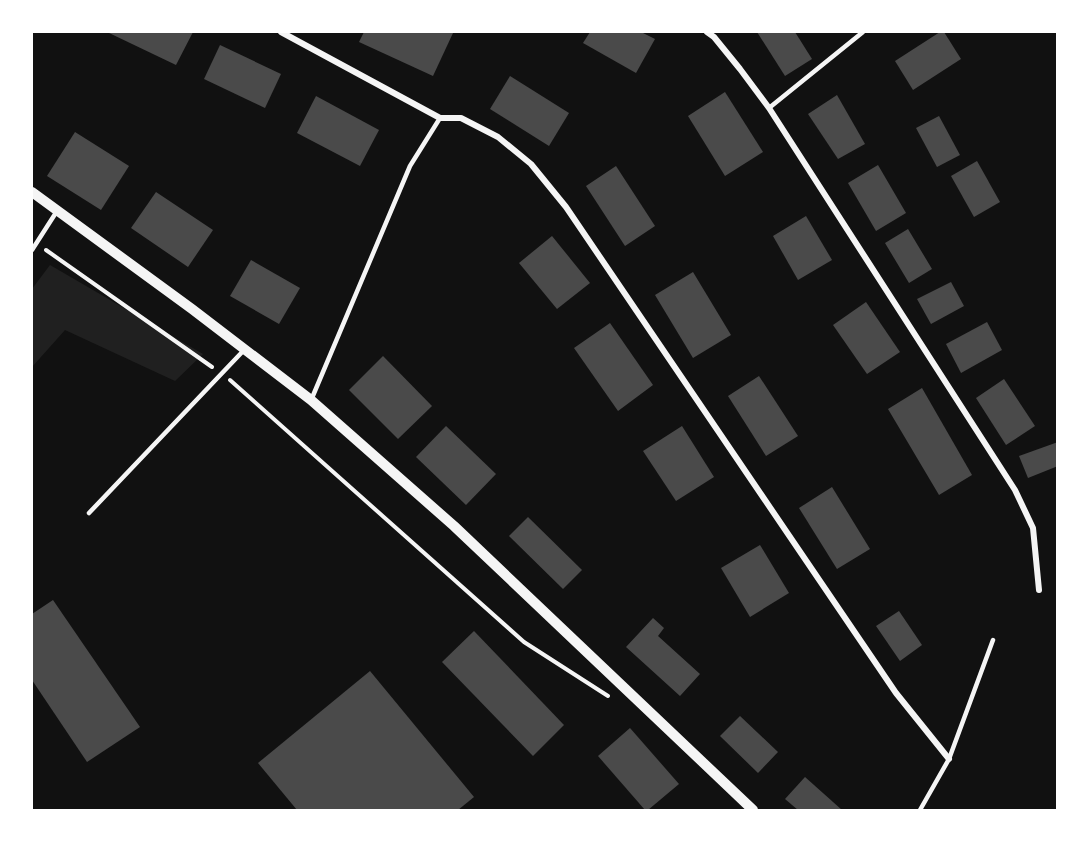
<svg xmlns="http://www.w3.org/2000/svg" width="1089" height="842" font-family="Inter,sans-serif">
<rect width="100%" height="100%" fill="#111"/>
<path fill="#202020" d="M50,265L203,354L175,381L65,330L32,367V289Z"/>
<g fill="#4a4a4a">
<path d="M107,32H193L176,65Z"/>
<path d="M364,32H450L453,33L433,76L359,42Z"/>
<path d="M590,32H641L655,39L636,73L583,43Z"/>
<path d="M757,32H795L812,59L785,76Z"/>
<path d="M940,32H944L961,59L913,90L895,61Z"/>
<path d="M220,45L281,74L265,108L204,79Z"/>
<path d="M510,76L569,113L549,146L490,109Z"/>
<path d="M725,92L763,152L725,176L688,116Z"/>
<path d="M837,95L865,144L838,159L808,114Z"/>
<path d="M316,96L379,130L360,166L297,133Z"/>
<path d="M939,116L960,155L937,167L916,128Z"/>
<path d="M75,132L129,166L101,210L47,176Z"/>
<path d="M977,161L1000,202L974,217L951,176Z"/>
<path d="M878,165L906,213L876,231L848,183Z"/>
<path d="M616,166L655,226L625,246L586,186Z"/>
<path d="M156,192L213,230L188,267L131,228Z"/>
<path d="M806,216L832,260L798,280L773,236Z"/>
<path d="M908,229L932,269L909,283L885,243Z"/>
<path d="M552,236L590,283L557,309L519,263Z"/>
<path d="M251,260L300,288L279,324L230,296Z"/>
<path d="M693,272L731,335L693,358L655,295Z"/>
<path d="M951,282L964,306L931,324L917,299Z"/>
<path d="M866,302L900,352L867,374L833,325Z"/>
<path d="M987,322L1002,350L961,373L946,344Z"/>
<path d="M610,323L653,385L618,411L574,348Z"/>
<path d="M383,356L432,406L398,439L349,390Z"/>
<path d="M759,376L798,436L766,456L728,396Z"/>
<path d="M1004,379L1035,426L1006,445L976,398Z"/>
<path d="M922,388L972,475L939,495L888,409Z"/>
<path d="M446,426L496,474L466,505L416,457Z"/>
<path d="M682,426L714,477L676,501L643,451Z"/>
<path d="M1058,442V466L1028,478L1019,456Z"/>
<path d="M832,487L870,549L837,569L799,508Z"/>
<path d="M528,517L582,570L563,589L509,536Z"/>
<path d="M760,545L789,593L750,617L721,568Z"/>
<path d="M53,600L140,727L87,762L32,680V614Z"/>
<path d="M899,611L922,645L900,661L876,626Z"/>
<path d="M653,618L664,628L658,636L700,674L680,696L626,647Z"/>
<path d="M474,631L564,725L533,756L442,662Z"/>
<path d="M370,671L474,797L458,810H297L258,763Z"/>
<path d="M740,716L778,752L758,773L720,736Z"/>
<path d="M630,728L679,784L648,810H645L598,756Z"/>
<path d="M805,777L842,810H798L785,799Z"/>
</g>
<g fill="none" stroke-linecap="round" stroke-linejoin="round">
<g stroke="#f5f5f5" stroke-width="4">
<path d="M46,250L212,367"/>
<path d="M230,380L524,642L608,696"/>
</g>
<g stroke="#f5f5f5" stroke-width="4.5">
<path d="M769,108L863,32"/>
<path d="M32,250L57,211"/>
<path d="M312,398L410,166L440,118"/>
<path d="M89,513L245,349"/>
<path d="M920,810L949,759L993,640"/>
</g>
<g stroke="#f5f5f5" stroke-width="6">
<path d="M281,32L440,118H461L498,137L531,164L566,207L896,693L949,759"/>
<path d="M707,32L714,37L740,69L769,108L1015,490L1033,528L1039,590"/>
</g>
<path stroke="#f5f5f5" stroke-width="10" d="M32,192L192,309L311,400L454,526L753,810"/>
</g>
<rect width="1089" height="842" fill="none" stroke="#ffffff" stroke-width="66"/>
</svg>
